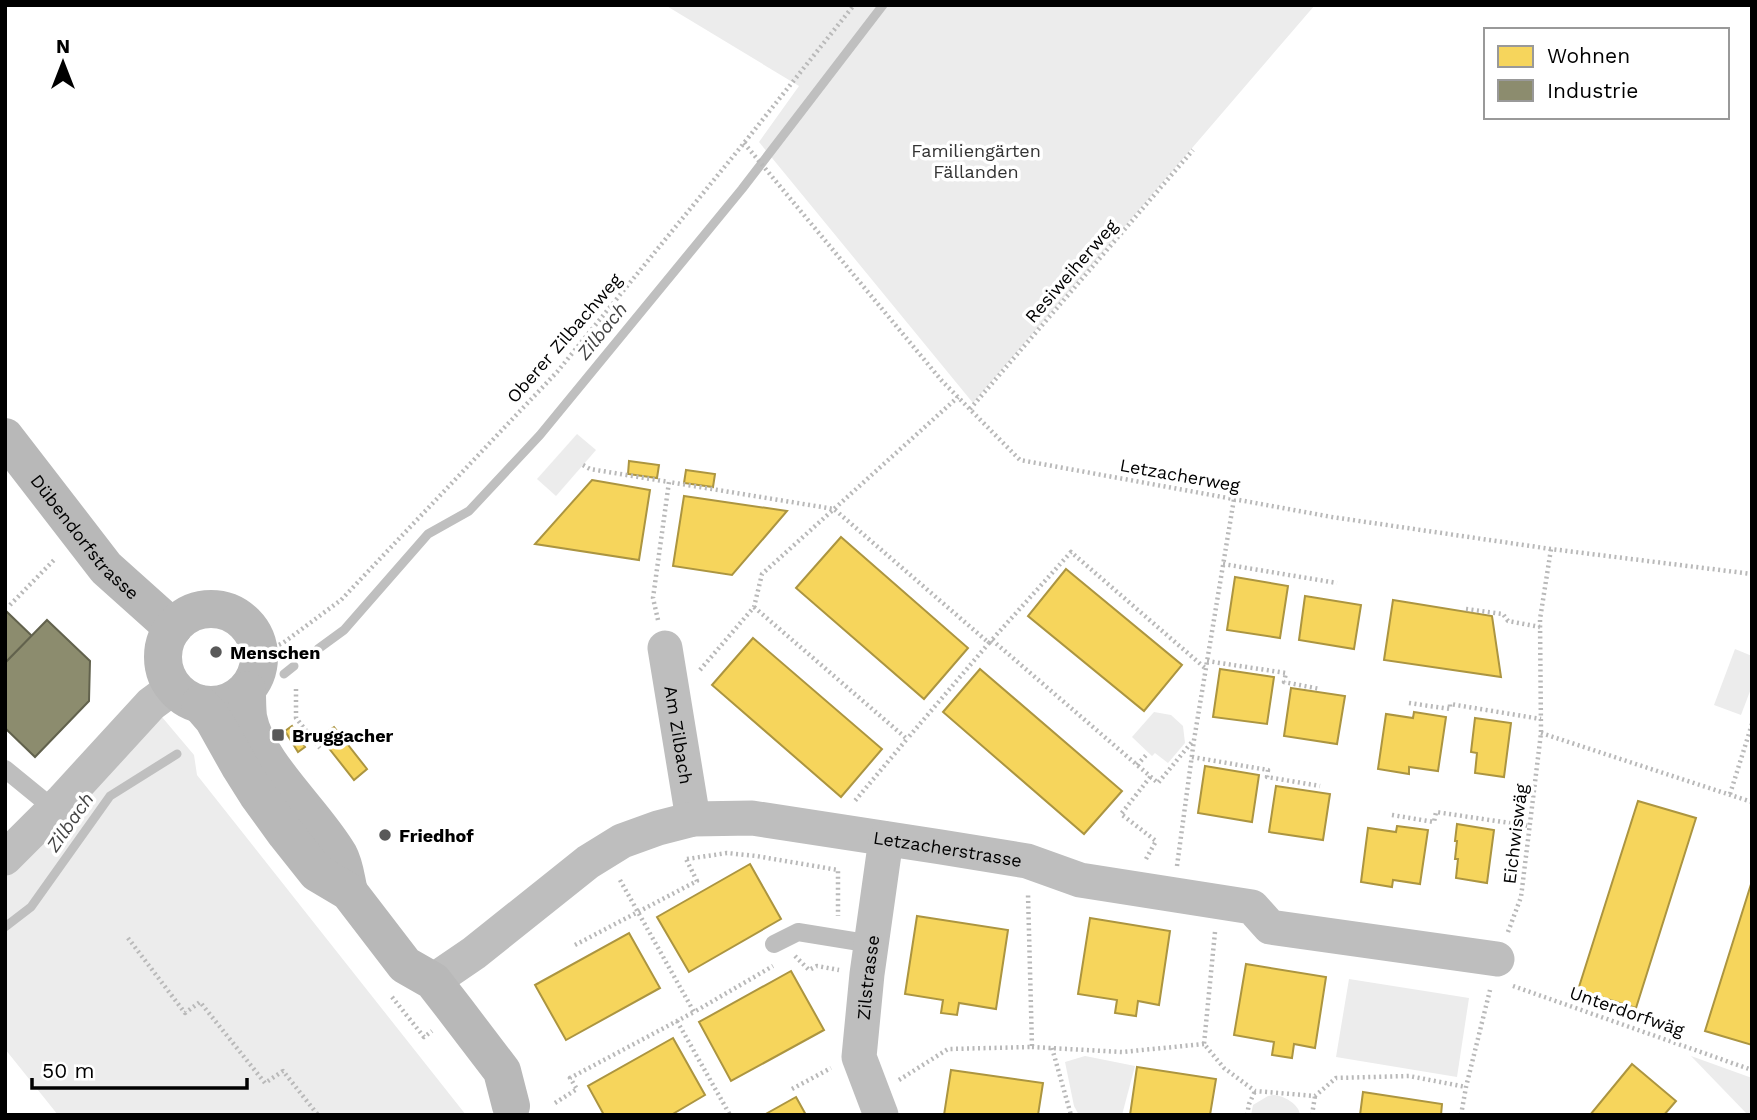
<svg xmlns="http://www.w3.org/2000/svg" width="1757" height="1120" font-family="'Work Sans',sans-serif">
<rect width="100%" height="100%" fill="#fff"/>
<g fill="#ececec">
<path d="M665,5H1315L973,403L759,142L799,86Z"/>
<path d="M577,434L596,450L556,496L537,479Z"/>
<path d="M1735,649L1752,656V686L1741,715L1714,705Z"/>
<path d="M151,704L194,755L197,775L466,1115H58L5,1049V858Z"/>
<path d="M1154,712L1171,715L1183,726L1185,743L1168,763L1155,753L1152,756L1132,737Z"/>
<path d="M1349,979L1469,998L1457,1077L1336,1057Z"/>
<path d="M1085,1056L1135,1066L1122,1115H1079L1074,1106L1065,1062Z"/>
<path d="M1691,1056L1752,1078V1115H1748Z"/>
<path d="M1273,1095C1283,1095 1299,1104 1300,1115H1251L1253,1105L1268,1096Z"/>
</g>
<g fill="#f6d55c" stroke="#ac9540" stroke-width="2">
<path d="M629,461L659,465L657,478L628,474Z"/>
<path d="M686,470L715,474L713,487L684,483Z"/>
<path d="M592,480L650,490L639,560L535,544Z"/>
<path d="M684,496L787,511L732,575L673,566Z"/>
<path d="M841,537L968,648L924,699L796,588Z"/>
<path d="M1066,569L1182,665L1144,711L1028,616Z"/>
<path d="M1235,577L1288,586L1280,638L1227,630Z"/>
<path d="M1305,596L1361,605L1354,649L1299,640Z"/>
<path d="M1393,600L1492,616L1501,677L1384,660Z"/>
<path d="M753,638L882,749L841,797L712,685Z"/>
<path d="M980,669L1122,791L1084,834L943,712Z"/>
<path d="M1220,669L1274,677L1267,724L1213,717Z"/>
<path d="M1291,688L1345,696L1337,744L1284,736Z"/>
<path d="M1414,712L1446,717L1438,771L1409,767V774L1378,769L1386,714L1413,718Z"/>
<path d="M1475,718L1511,723L1504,777L1475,773L1477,753L1471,752Z"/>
<path d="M292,726L305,747L298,752L285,731Z"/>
<path d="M334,727L367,769L354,780L320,737Z"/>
<path d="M1205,766L1259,775L1252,822L1198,813Z"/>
<path d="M1276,786L1330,794L1323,840L1269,832Z"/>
<path d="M1638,801L1696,818L1636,1008L1578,990Z"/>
<path d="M1457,824L1494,830L1487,883L1456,878L1458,859H1455L1457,841H1455Z"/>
<path d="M1397,826L1428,830L1420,884L1393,880L1392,887L1361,882L1368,828L1396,832Z"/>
<path d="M750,864L781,919L689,972L657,917Z"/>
<path d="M1752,881V1045L1705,1031Z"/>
<path d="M917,916L1008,930L996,1009L959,1003L957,1015L941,1013L943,1000L905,994Z"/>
<path d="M1090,918L1170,931L1159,1005L1138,1001L1136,1016L1115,1013L1117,1000L1078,994Z"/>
<path d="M629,933L660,988L566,1040L535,985Z"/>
<path d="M1246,964L1326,977L1315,1048L1294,1044L1292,1058L1272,1055L1274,1042L1234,1035Z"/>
<path d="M791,971L824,1030L731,1081L699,1022Z"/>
<path d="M673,1038L705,1095L671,1115H604L588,1086Z"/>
<path d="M1632,1064L1676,1101L1664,1115H1590Z"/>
<path d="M1137,1067L1216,1079L1210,1115H1130Z"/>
<path d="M951,1070L1043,1083L1038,1115H944Z"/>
<path d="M1363,1092L1442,1104L1441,1115H1360Z"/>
<path d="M796,1097L806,1115H764Z"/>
</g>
<g fill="#8c8c6e" stroke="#62624d" stroke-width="2">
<path d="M5,610L32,636L5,663Z"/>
<path d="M47,620L90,661L89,701L35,757L5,728V663Z"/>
</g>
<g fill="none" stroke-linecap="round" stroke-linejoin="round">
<g stroke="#bfbfbf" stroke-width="9">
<path d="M318,649L344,630L428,534L469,511L540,435L742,189L883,5"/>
<path d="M284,674L294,666"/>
<path d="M5,927L31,907L110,796L177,754"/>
</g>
<g stroke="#b9b9b9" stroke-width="4.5" stroke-dasharray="2 3.5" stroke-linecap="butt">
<path d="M744,143L942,381L1020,460L1332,517L1551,549L1752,574"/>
<path d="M970,409L1193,150"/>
<path d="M583,465L590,469L669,482"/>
<path d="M1223,564L1337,583"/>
<path d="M10,605L55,559"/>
<path d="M754,607L907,739L854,802"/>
<path d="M1466,609L1503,614L1508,621L1540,627"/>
<path d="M658,620L653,598L669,482L834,509L989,643L907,739"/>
<path d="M992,640L1158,783L1192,742"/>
<path d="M989,643L1071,552L1205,668"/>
<path d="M259,654L283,643L341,600L557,372L744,143L854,5"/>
<path d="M1207,661L1286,673L1284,682L1320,689"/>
<path d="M700,670L754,607L762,574L958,397"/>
<path d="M296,689V718L320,748"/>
<path d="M1409,703L1450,709V704L1541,719"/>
<path d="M1541,733L1752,802"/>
<path d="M1192,757L1268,770L1267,777L1320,786"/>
<path d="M1137,765L1148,753"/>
<path d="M1730,794L1752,724"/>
<path d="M1392,815L1434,822L1436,812L1530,826"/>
<path d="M687,859L727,853L756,856L838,870V916"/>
<path d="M1146,859L1156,841L1121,814L1151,776"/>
<path d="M1177,866L1194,740L1234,499"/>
<path d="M620,880L694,1012L773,966"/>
<path d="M1215,932L1204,1044L1224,1068L1255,1091L1315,1096L1336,1078L1409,1076L1466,1087"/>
<path d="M1508,932L1521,897L1541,733L1540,619L1551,549"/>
<path d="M128,938L185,1013L200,1002L265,1083L283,1071L318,1115"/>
<path d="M575,945L697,881L685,857"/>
<path d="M795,956L809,970L817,966L839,970"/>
<path d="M1513,986L1752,1070"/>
<path d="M392,997L424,1037L432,1031"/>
<path d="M677,1021L730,1115"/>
<path d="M1032,1047L1122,1052L1204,1044"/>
<path d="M1052,1048L1071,1115"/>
<path d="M899,1080L948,1049L1032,1047L1028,894"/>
<path d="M792,1089L831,1068"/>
<path d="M555,1103L577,1089L570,1078L694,1012"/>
<path d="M1247,1115L1249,1104L1255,1091"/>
<path d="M1312,1115L1315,1096"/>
<path d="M1461,1115L1466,1087L1490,990"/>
</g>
<g stroke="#bebebe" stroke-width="18">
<path d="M5,769L54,809"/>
<path d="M774,944L798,932L872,944"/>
</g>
<g stroke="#bebebe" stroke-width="35">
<path id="s1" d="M665,648L693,819"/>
<path d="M5,858L63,800L151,704L174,687"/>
<path id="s2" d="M433,981L474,953L588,862L622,841L658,828L693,819L752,818L941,847L1027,861L1080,880L1252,907L1270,927L1497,959"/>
<path id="s3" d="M881,1115L859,1057L867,974L886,839"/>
</g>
<g stroke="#b8b8b8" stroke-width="38">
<path id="s4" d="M5,437L106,568L173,628"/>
<circle cx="211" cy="657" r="48"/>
<path d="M247,690C247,699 247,708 248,717C257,764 315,813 339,855C345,866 346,880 349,892"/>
<path d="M200,704L213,719L240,767L257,794L286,834L317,873L349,892L405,965L433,981L457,1012L502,1071L511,1106"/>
</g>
</g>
<g fill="#595959" stroke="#fff" stroke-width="2.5">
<circle cx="216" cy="652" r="7"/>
<rect x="271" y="728" width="14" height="14" rx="3.5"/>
<circle cx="385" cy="835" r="7"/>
</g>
<g text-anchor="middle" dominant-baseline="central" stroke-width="7" stroke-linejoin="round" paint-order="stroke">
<g font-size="18" fill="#333" stroke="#fff">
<text x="976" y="150">Familiengärten<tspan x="976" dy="21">Fällanden</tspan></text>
</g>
<g font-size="18" fill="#000" stroke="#fff">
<text transform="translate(1071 271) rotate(-49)">Resiweiherweg</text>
<text transform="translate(564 338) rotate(-49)">Oberer Zilbachweg</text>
<text transform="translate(1180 475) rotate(10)">Letzacherweg</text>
<text stroke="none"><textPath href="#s4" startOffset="128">Dübendorfstrasse</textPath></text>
<text stroke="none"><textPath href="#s1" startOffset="88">Am Zilbach</textPath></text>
<text transform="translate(1515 834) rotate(-83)">Eichwiswäg</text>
<text stroke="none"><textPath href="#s2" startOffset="567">Letzacherstrasse</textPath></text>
<text stroke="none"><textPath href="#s3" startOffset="142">Zilstrasse</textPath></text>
<text transform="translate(1627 1011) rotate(19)">Unterdorfwäg</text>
</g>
<g font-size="18" font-weight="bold" fill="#000" stroke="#fff" text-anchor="start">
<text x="230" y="652">Menschen</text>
<text x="292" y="735">Bruggacher</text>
<text x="399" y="835">Friedhof</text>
</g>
<g font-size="19" font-style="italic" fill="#444" stroke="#fff">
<text transform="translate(602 331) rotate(-51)">Zilbach</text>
<text transform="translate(70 822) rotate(-55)">Zilbach</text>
</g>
</g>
<rect width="1757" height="1120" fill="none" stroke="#000000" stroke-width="14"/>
<rect x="1484" y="28" width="245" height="91" fill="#ffffff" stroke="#999999" stroke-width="2"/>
<rect x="1498" y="46" width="35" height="21" fill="#f6d55c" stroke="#999999" stroke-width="2"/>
<text x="1547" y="63" font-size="21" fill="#000000">Wohnen</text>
<rect x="1498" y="80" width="35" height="21" fill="#8c8c6e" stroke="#999999" stroke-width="2"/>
<text x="1547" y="98" font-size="21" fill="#000000">Industrie</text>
<g transform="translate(63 63)" stroke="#ffffff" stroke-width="5" paint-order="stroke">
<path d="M0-5L12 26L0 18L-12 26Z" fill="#000000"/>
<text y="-10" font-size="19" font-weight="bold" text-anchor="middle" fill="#000000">N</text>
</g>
<path d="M32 1078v10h215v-10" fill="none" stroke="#000000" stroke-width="3.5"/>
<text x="42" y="1078" font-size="21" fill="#000000" stroke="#ffffff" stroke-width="5" paint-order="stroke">50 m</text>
</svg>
